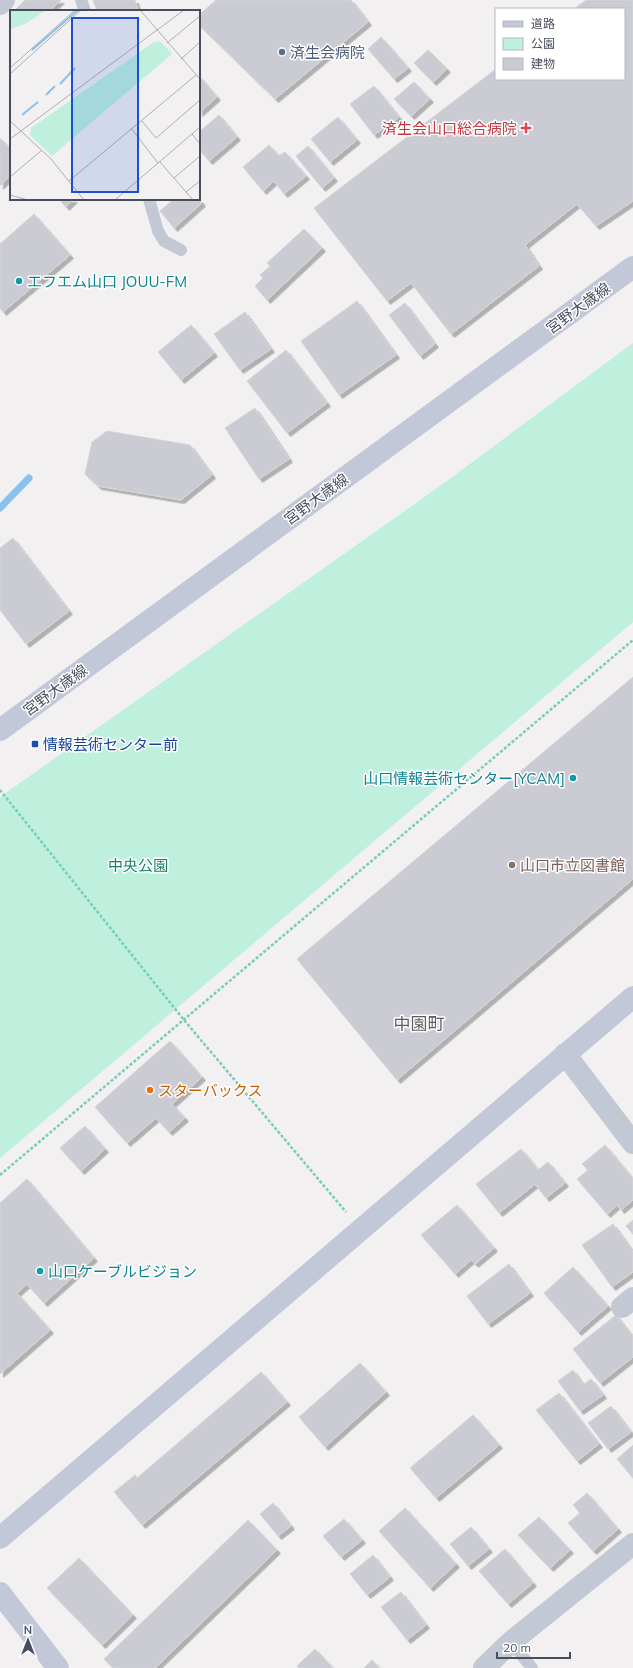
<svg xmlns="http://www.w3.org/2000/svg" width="633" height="1668" font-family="Mulish,'Noto Sans JP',sans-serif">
<defs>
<filter id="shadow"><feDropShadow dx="3.5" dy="3.5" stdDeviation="0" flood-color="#0004"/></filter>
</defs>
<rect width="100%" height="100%" fill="#f2f0f0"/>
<path fill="#bef0dd" d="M633,343V622L0,1158V797L440,486Z"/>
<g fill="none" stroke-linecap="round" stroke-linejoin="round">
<path stroke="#8bc1ed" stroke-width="7" d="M0,508L29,478"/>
</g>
<g fill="#cacbd3" stroke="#d4d4db" filter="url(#shadow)">
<path d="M25,0H61L49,11H14Z"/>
<path d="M93,0H135L138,11H97Z"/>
<path d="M216,0H351L368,22L275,99L199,25V15Z"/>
<path d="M586,0H633V201L596,226L577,204L525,245L539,266L451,334L411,283L387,301L314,208L496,69V79H624V9H574Z"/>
<path d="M381,37L408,68L394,79L368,49Z"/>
<path d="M428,50L447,69L433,82L414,63Z"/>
<path d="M199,76L217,97L199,113Z"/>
<path d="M414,82L430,99L411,116L394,99Z"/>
<path d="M374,86L399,117L374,135L350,104Z"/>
<path d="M219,115L237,137L209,161L199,149V132Z"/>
<path d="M338,117L357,140L330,162L311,139Z"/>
<path d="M0,138L11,150V175L0,186Z"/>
<path d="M269,145L279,156L285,152L306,176L284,194L274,181L263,191L243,167Z"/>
<path d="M308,146L334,178L322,188L296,156Z"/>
<path d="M59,199H74L66,207Z"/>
<path d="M174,199H199L202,203L174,228L160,211Z"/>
<path d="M34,214L70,255L3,312L0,308V244Z"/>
<path d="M304,229L322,248L267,300L255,286L263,278L260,275L270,266L267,263Z"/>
<path d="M357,301L396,355L339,395L301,341Z"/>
<path d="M405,303L435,344L420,356L389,315Z"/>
<path d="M245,312L271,349L240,370L214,334Z"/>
<path d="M191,325L214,353L181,380L158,352Z"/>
<path d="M286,350L327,403L287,433L247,381Z"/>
<path d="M255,408L289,459L259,479L225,428Z"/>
<path d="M107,431L190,445L212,475L181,500L98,486L85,474L92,442Z"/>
<path d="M13,538L69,611L26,644L0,610V548Z"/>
<path d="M633,677V879L397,1080L297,959Z"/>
<path d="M170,1041L202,1077L172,1104L185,1118L169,1132L156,1118L127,1143L95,1107Z"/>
<path d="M85,1126L105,1149L81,1171L60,1148Z"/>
<path d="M605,1145L633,1179V1200L621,1210L617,1205L607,1214L577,1179L588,1170L582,1164Z"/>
<path d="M521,1149L538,1170L548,1162L565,1183L546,1198L535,1184L499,1213L476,1184Z"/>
<path d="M27,1179L94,1258L44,1303L27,1284L17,1293L50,1330L0,1374V1203Z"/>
<path d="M457,1205L494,1248L475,1264L471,1260L455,1274L421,1235Z"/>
<path d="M633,1220V1234L626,1226Z"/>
<path d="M613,1224L633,1252V1272L612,1287L582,1245Z"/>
<path d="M509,1264L530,1293L488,1324L467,1296Z"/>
<path d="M573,1267L608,1306L578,1332L544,1293Z"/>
<path d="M616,1315L633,1337V1357L600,1383L573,1349Z"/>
<path d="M360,1363L386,1392L325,1447L299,1417Z"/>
<path d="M573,1370L583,1385L591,1379L603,1395L580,1411L558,1381Z"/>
<path d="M261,1372L287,1402L142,1525L114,1492L135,1475L137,1478Z"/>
<path d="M559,1393L599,1444L577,1461L536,1410Z"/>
<path d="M611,1406L631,1432L608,1449L588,1423Z"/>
<path d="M473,1415L499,1445L436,1498L410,1468Z"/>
<path d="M633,1445V1478L617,1459Z"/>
<path d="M587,1493L618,1529L593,1551L568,1523L580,1513L573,1505Z"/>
<path d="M273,1503L291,1526L278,1536L260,1514Z"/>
<path d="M405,1508L456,1564L430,1588L379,1531Z"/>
<path d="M539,1517L570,1550L550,1568L518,1535Z"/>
<path d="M344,1519L362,1540L341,1557L323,1536Z"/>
<path d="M248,1520L277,1550L155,1668H113L104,1659Z"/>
<path d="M471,1527L489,1549L468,1566L450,1544Z"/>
<path d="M505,1549L533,1583L508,1604L479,1571Z"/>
<path d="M373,1555L390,1577L367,1595L350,1574Z"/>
<path d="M79,1558L133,1615L102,1645L47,1588Z"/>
<path d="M401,1592L426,1625L407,1640L381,1607Z"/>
<path d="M315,1649L333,1668H299L297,1666Z"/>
<path d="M372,1660L379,1668H364Z"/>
</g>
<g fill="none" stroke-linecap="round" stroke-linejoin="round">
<g stroke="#76ceb8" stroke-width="2.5" stroke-dasharray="3 2" stroke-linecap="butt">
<path d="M0,790L184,1020L346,1212"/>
<path d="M0,1175L633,640"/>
</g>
<g stroke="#c3c8d5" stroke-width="12">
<path d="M81,0L85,11"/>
<path d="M149,199L158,231L164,241L181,250"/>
<path d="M511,1642L532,1668"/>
</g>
<g stroke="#c3c8d5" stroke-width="22">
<path d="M0,4L4,0"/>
<path d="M565,1054L633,1143"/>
<path d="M622,1307L633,1298"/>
<path d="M484,1668L511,1642L633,1544"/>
</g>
<g stroke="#c3c8d9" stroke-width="22">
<path d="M0,730L633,267"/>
<path d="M0,1538L633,997"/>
<path d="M0,1593L58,1668"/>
</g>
</g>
<circle fill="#5c6f8a" stroke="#fff" stroke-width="1.5" cx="282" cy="52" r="4"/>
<path fill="#e0444e" stroke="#fff" stroke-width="1.5" d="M524 122h4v4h4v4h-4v4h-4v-4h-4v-4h4z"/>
<g fill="#0f9aa8" stroke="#fff" stroke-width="1.5">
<circle cx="19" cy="281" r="4"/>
<circle cx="573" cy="778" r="4"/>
<circle cx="40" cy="1271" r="4"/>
</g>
<rect fill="#1a4fb4" stroke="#fff" stroke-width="1.5" x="31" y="740" width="8" height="8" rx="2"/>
<circle fill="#8d6e63" stroke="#fff" stroke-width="1.5" cx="512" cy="865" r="4"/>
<circle fill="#e8710a" stroke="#fff" stroke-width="1.5" cx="150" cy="1090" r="4"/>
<g text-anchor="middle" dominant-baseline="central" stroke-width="3" stroke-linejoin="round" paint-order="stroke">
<g font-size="15" fill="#4e5e75" stroke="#fff" text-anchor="start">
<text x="290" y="52">済生会病院</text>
</g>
<g font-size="15" fill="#be3a42" stroke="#fff" text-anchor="end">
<text x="517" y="128">済生会山口総合病院</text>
</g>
<g font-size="15" fill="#0d838f" stroke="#fff" text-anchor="start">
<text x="27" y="281">エフエム山口 JOUU-FM</text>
<text x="565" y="778" text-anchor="end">山口情報芸術センター[YCAM]</text>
<text x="48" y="1271">山口ケーブルビジョン</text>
</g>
<g font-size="15" fill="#484e5e" stroke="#fff">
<text transform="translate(578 308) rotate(-36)">宮野大歳線</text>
<text transform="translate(316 499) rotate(-36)">宮野大歳線</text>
<text transform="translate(55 690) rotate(-36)">宮野大歳線</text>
</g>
<g font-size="15" fill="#164399" stroke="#fff" text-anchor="start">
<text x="43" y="744">情報芸術センター前</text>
</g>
<g font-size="15" fill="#168165" stroke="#fff">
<text x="138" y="865">中央公園</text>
</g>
<g font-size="15" fill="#785e54" stroke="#fff" text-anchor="start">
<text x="520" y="865">山口市立図書館</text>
</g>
<g font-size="15" fill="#c56008" stroke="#fff" text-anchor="start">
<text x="158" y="1090">スターバックス</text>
</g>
<g font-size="17" fill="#5c5e65" stroke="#fff">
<text x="419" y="1023">中園町</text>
</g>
</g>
<g transform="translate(10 10)">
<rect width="190" height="190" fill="#f2f0f0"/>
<path d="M0,0H36L17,13L1,19ZM150,31L162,44L42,146L20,125L21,118L144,32Z" fill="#bef0dd"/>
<path fill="none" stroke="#8bc1ed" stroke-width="2" d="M22,40L68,0M50,74L65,58M36,85L45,76M12,105L28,92"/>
<path fill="none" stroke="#aeafb6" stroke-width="1" d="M130,0L190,69M157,33L190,6M171,49L190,32M0,58L64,1M0,64L71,0M131,110L146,128L190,90M0,111L41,149L74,190M121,118L148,153M182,124L190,134M0,129L174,0M150,152L183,190M0,167L32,140M164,168L190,146M59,171L186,65M176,182L190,171M0,185L18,190M105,190L190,117"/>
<path fill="#1d4ed8" fill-opacity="0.15" stroke="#1d4ed8" stroke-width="2" d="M62,8H128V182H62Z"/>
<rect width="190" height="190" fill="none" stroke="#484e5e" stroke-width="2"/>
</g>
<rect x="495" y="8" width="130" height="72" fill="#ffffff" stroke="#b6b8bf"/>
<rect x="503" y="21" width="20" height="6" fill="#c3c8d9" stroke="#b6b8bf"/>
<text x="531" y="28" font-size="12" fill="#484e5e">道路</text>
<rect x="503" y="38" width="20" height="12" fill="#bef0dd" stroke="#b6b8bf"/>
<text x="531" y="48" font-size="12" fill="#484e5e">公園</text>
<rect x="503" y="58" width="20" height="12" fill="#cacbd3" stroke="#b6b8bf"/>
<text x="531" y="68" font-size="12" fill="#484e5e">建物</text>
<g transform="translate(28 1640)" stroke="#ffffff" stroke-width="3" paint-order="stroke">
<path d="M0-3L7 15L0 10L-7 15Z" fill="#484e5e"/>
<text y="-6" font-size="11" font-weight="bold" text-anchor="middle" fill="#484e5e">N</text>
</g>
<path d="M497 1652v6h73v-6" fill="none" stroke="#484e5e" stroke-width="2"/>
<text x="503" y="1652" font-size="12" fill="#484e5e" stroke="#ffffff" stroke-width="3" paint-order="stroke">20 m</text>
</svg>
